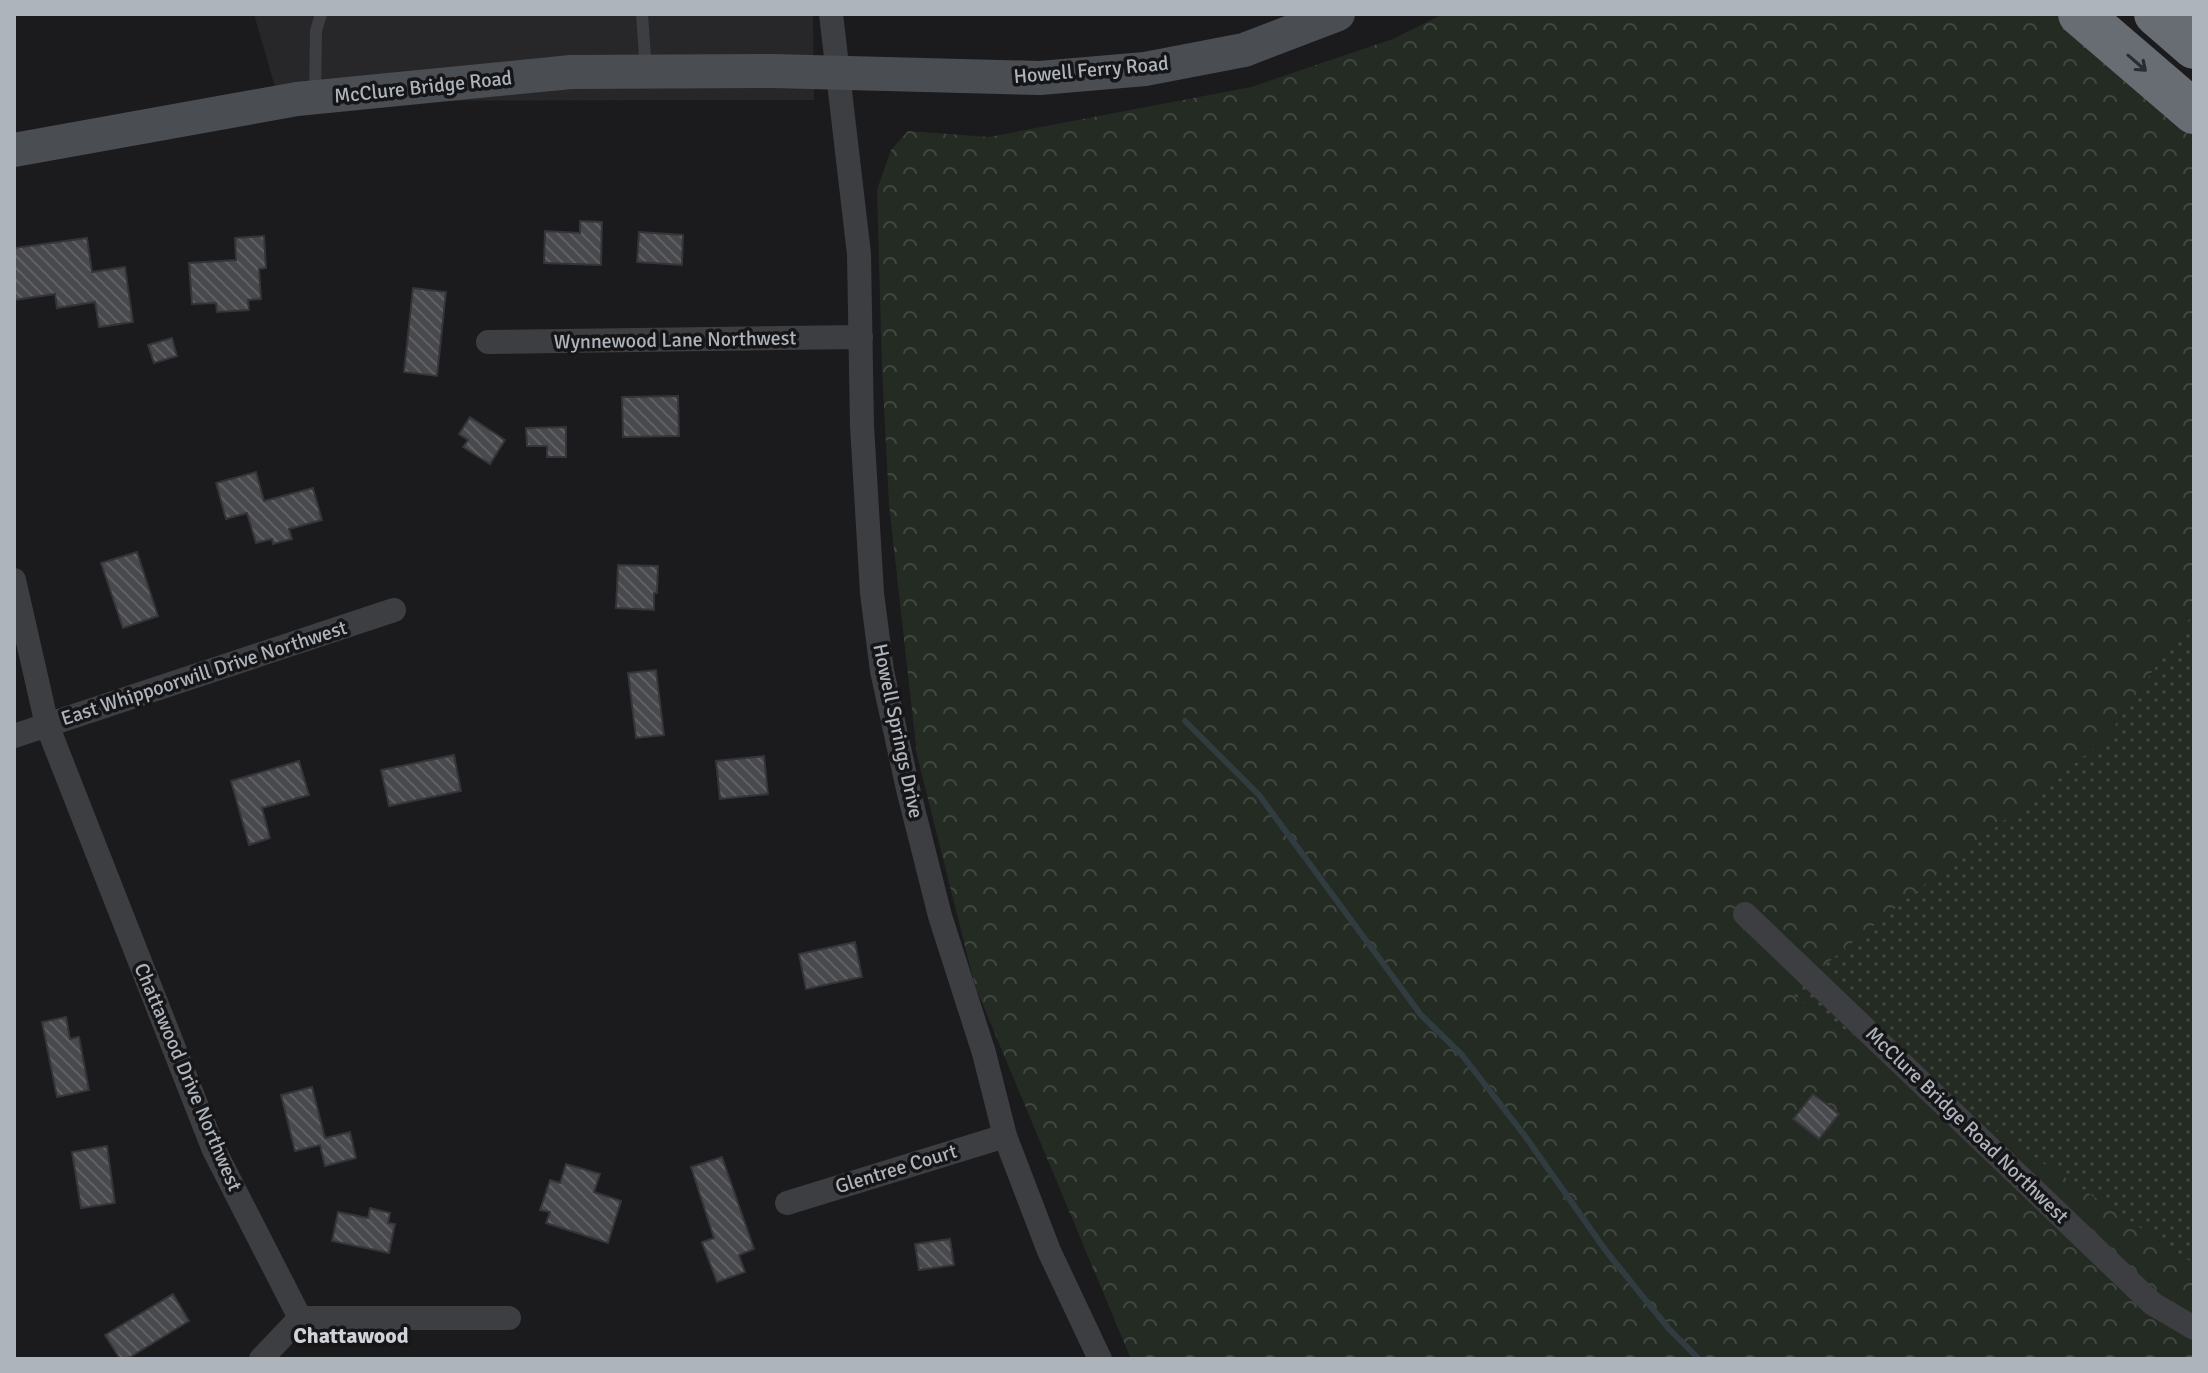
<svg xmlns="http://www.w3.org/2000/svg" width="2208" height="1373" font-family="Signika,sans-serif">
<defs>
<pattern id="grass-dots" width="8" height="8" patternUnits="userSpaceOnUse" patternTransform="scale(2)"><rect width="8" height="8" fill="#232b23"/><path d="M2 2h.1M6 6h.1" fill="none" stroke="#404741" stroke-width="1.8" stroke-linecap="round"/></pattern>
<pattern id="forest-crowns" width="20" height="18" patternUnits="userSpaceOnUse" patternTransform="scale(2)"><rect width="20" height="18" fill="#232b23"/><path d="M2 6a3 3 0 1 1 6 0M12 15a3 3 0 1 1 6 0" fill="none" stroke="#404741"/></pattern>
<pattern id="building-back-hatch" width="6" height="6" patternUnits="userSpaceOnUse" patternTransform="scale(2)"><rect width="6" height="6" fill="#48494d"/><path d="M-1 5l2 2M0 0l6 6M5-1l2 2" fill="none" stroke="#606165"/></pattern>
</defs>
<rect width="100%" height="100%" fill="#1b1b1d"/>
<path fill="#27272a" d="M254,14H813L814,100L279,101Z"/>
<path fill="url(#grass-dots)" d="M2194,612V1264L1789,993L2105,739Z"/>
<path fill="url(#forest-crowns)" d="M1443,14H2066L2194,127V612L2105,739L1790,993L2194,1264V1359H1131L975,986L917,755L889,504L882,367L877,190L891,150L908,131L989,137L1251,87L1393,39Z"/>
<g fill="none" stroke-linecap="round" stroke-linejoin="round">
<path stroke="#313c41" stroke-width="6" d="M1185,721L1259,795L1421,1015L1462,1055L1525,1136L1606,1251L1669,1329L1699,1359"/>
</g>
<g fill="url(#building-back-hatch)" stroke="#353539" stroke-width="2">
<path d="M580,221L602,222L601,265L544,263L545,231L580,233Z"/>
<path d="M639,232L683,235L682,265L637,262Z"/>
<path d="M264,236L266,268L259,269L261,299L248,300L249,310L217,312L216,303L192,304L189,263L236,260L235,238Z"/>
<path d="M87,238L92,272L125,267L133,322L99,327L95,302L57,308L55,294L14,300V248Z"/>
<path d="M413,288L446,292L437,376L404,372Z"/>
<path d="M172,338L177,356L154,363L148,345Z"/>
<path d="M678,396L679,436L623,437L622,397Z"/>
<path d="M470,417L505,440L490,464L463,447L468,440L459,434Z"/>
<path d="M566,427V457H547V446H527L526,428Z"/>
<path d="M256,472L264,501L313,488L322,520L289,529L292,539L273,544L272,539L256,543L247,513L226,519L216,483Z"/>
<path d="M137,552L158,616L123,628L101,563Z"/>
<path d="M618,565L658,566L657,593H654V610L616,608Z"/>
<path d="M656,670L664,735L636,738L628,673Z"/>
<path d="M454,755L461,791L389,806L381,770Z"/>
<path d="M764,756L768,794L720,799L716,761Z"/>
<path d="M299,761L309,795L262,808L270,838L249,845L231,781Z"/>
<path d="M855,942L862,977L806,989L799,954Z"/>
<path d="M66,1017L70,1039L79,1037L89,1090L57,1097L42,1022Z"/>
<path d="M312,1087L325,1138L350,1132L356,1158L325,1166L320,1145L295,1151L281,1095Z"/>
<path d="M1813,1094L1839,1114L1819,1139L1793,1119Z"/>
<path d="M107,1146L115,1203L81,1208L72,1152Z"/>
<path d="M722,1157L754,1249L739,1255L745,1272L717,1282L702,1242L714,1238L691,1167Z"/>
<path d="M566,1164L600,1174L594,1192L621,1201L608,1243L546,1223L550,1212L540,1210L550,1180L560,1183Z"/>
<path d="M370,1208L390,1213L388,1223L395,1224L389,1253L332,1241L338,1212L368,1218Z"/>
<path d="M950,1239L954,1265L919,1270L915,1244Z"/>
<path d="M173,1294L189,1321L127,1359H120L105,1335Z"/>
</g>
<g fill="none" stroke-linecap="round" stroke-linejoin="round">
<g stroke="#3c3e42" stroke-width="12">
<path d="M642,14L646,71"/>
<path d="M315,94L316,31L321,14"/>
</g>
<g stroke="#3c3e42" stroke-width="24">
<path d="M831,14L859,254L862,426L872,593L882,671L908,789L940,916L984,1053L1005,1136L1049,1251L1100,1359"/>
<path d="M488,342L861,337"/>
<path d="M14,580L47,725L214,1150L300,1318"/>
<path d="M14,736L394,610"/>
<path d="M1745,914L2153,1304L2194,1328"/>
<path d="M787,1203L1005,1136"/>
<path d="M300,1318H509"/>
<path d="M261,1359L300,1318"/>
</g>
<path stroke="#4a4d52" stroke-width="34" d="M14,150L297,99L571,72L773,71L1040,78L1145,69L1244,50L1338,14"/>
<g stroke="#686c73" stroke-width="44">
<path d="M2080,14L2194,112"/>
<path d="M2156,14L2194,47"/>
</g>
</g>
<defs><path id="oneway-shaft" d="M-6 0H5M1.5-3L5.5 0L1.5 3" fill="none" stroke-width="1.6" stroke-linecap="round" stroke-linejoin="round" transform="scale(2)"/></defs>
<use stroke="#2a2c2f" href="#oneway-shaft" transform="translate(2137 63) rotate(41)"/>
<g text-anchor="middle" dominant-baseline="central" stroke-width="7" stroke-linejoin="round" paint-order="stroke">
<g font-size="20" fill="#aeb4bc" stroke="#161618">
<text transform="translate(1091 70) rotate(-5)">Howell Ferry Road</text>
<text transform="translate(423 87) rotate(-6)">McClure Bridge Road</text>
<text transform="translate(675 340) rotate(-1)">Wynnewood Lane Northwest</text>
<text transform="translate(204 673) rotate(-18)">East Whippoorwill Drive Northwest</text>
<text transform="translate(898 731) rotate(78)">Howell Springs Drive</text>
<text transform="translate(188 1077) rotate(67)">Chattawood Drive Northwest</text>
<text transform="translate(1967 1125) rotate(44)">McClure Bridge Road Northwest</text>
<text transform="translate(896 1169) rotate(-17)">Glentree Court</text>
</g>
<g font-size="22" font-weight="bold" fill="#cfd2d8" stroke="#161618">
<text x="351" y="1335">Chattawood</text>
</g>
</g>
<rect width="2208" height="1373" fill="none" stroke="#aeb4bc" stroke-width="32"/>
</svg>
